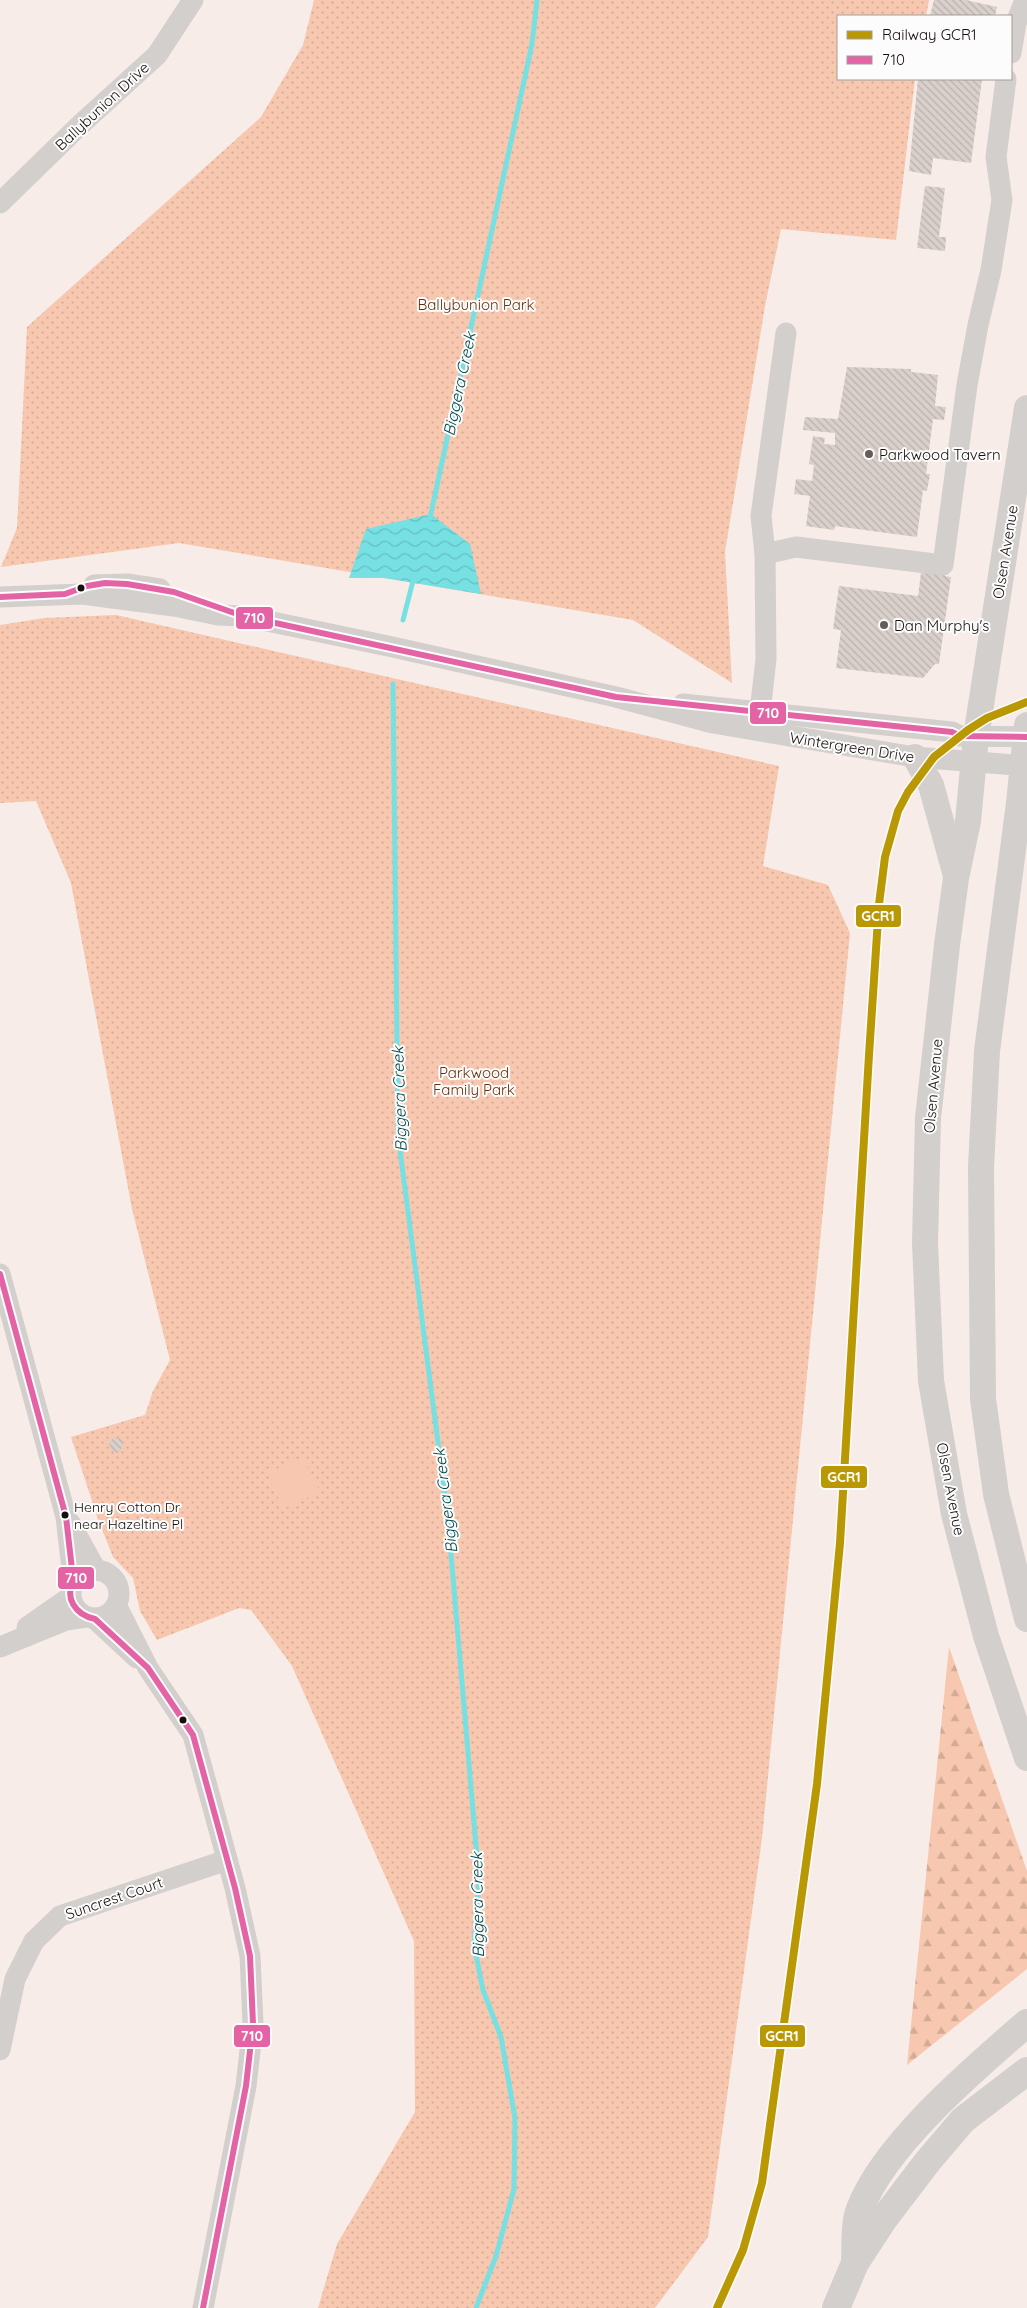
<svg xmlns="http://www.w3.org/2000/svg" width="1027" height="2308" font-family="Quicksand,sans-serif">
<defs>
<pattern id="forest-firs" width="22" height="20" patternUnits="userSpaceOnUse" patternTransform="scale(1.25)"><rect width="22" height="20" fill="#f7c8af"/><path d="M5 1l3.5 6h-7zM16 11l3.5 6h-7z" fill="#d3ab95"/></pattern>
<pattern id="park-dots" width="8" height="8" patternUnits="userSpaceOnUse" patternTransform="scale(1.25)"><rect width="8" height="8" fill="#f7c8af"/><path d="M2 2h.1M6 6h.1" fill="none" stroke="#d3ab95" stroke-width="1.8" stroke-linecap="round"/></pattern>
<pattern id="water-waves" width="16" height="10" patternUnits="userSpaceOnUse" patternTransform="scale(1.25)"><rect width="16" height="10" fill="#76e0e3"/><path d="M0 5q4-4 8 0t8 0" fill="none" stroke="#65bfc1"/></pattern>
<pattern id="building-back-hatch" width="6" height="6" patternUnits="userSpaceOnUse" patternTransform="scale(1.25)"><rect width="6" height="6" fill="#d9d0cb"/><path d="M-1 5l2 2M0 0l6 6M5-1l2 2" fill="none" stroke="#bab1ad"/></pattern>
</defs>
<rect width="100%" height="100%" fill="#f7ece7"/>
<path fill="url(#forest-firs)" d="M949,1647L1027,1871V1969L907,2065Z"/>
<g fill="url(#park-dots)">
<path d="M314,0H929L926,16H838V79H915L896,240L781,229L765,306L725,552L732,683L633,620L179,543L1,567L17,528L27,327L261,117L303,45Z"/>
<path d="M116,615L779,766L763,866L828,885L850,933L762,1838L708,2237L655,2308H318L337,2244L415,2112L414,1941L292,1666L251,1610L239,1608L157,1640L140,1611L133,1578L113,1557L98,1519L71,1437L145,1415L153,1391L170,1360L132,1209L71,883L36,801L0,803V625L44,618Z"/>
</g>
<path fill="#f7c8af" d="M303,1457L320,1492L283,1509L267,1473Z"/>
<path fill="url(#water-waves)" d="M431,514L470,544L481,594L384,578H349L366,529Z"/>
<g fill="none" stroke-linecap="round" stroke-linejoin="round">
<g stroke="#76e0e3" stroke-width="5">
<path d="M430,518L532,44L537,0"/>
<path d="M403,620L414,577"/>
<path d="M393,684L398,1135L448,1519L479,1881L474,1945L483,1990L501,2037L515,2118L514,2189L496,2256L476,2308"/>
</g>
</g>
<g fill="url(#building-back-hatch)">
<path d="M934,0H966L997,7L995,16H930Z"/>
<path d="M918,79H982L971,163L933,158L931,175L909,171Z"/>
<path d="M925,186L945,188L939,237H946L945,251L917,248Z"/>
<path d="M847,367L911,369V372L938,375L935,406L946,407L944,420L933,419L926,474H930L927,491L923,490L917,537L835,526L834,530L806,526L810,496L794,494L796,479L812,481L814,465L809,464L813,436L825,438L824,444L835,445V433L803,430L805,417L838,419Z"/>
<path d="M945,572V576L951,577L939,664H935L923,678L836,668L841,630L833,629L839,586L918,596L921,573Z"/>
<path d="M113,1438L121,1439L123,1446L118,1453L111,1450L109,1443Z"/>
</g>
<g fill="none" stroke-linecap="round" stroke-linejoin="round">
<g stroke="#d2cfcd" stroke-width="21">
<path d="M1011,53L1016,23L1025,0"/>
<path d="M0,203L80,125L157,55L193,0"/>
<path d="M765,554L796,547L943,565L967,385L978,325L991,270L1002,200L996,157L1006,79"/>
<path d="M94,585L127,584L160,589"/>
<path d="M0,597L82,594L174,606L218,615L243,616L388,646L616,697L713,723L915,757L1027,766"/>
<path d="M683,704L952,732L960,736L1027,737"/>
<path d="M760,712L766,659L765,554L761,516L786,333"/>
<path d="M0,1274L66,1517L72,1569L76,1579"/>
<path d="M70,1523L96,1570"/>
<circle cx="95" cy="1594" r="24"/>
<path d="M116,1605L148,1668L193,1735L235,1888L250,1956L253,2024L246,2086L203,2308"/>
<path d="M95,1619L137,1658"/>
<path d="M27,1627L70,1597"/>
<path d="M0,1647L66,1620L86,1617"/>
<path d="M0,2050L15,1979L34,1941L60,1916L227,1860"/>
</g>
<g stroke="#d2cfcd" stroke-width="26">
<path d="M1027,408L976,737L968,821L956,878L947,945L928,1118L925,1243L931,1381L954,1514L986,1636L1027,1758"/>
<path d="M1027,725L1019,803L987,1051L981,1167L983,1399L996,1494L1027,1619"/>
<path d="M915,757L931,785L955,872"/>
</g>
<g stroke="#d2cfcd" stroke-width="28">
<path d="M855,2262C856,2245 854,2224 860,2209C885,2144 975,2068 1027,2023"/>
<path d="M836,2308L855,2263L883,2220L928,2161L963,2120L1027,2071"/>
</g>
<g stroke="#fcfcfc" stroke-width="10">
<g id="bus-1">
<path d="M0,597L65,594L87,586L105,583L127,584L174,592L243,616L616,697L952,732L960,736L1027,737"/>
<path d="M0,1274L66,1517L72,1569L76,1579C62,1597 76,1615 95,1619L148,1668L193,1735L235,1888L250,1956L253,2024L246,2086L203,2308"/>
</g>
</g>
<use href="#bus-1" stroke="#e463a4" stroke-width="6"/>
<g stroke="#fcfcfc" stroke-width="11">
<path id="rail-1" d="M717,2308L743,2250L762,2183L817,1784L840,1543L869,1055L879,904L885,857L898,811L908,792L934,757L968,730L987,718L1027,702"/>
</g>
<use href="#rail-1" stroke="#b99803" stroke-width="8"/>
</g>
<g fill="#655c58" stroke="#fcfcfc" stroke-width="2">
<circle cx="869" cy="454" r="5"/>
<circle cx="884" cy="625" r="5"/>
</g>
<g fill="#170f0b" stroke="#fcfcfc" stroke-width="2">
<circle cx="81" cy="588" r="4.5"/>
<circle cx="65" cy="1515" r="4.5"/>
<circle cx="183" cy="1720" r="4.5"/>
</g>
<g text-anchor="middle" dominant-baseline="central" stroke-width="4" stroke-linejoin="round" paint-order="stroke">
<g font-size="14" fill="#170f0b" stroke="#fcfcfc" text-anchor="start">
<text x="74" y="1507">Henry Cotton Dr<tspan x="74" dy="17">near Hazeltine Pl</tspan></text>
</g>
<g font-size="15" fill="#170f0b" stroke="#fcfcfc">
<text transform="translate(102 106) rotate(-43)">Ballybunion Drive</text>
<text transform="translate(1005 552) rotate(-81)">Olsen Avenue</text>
<text transform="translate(852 747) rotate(9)">Wintergreen Drive</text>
<text transform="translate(933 1086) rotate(-85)">Olsen Avenue</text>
<text transform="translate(951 1489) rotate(79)">Olsen Avenue</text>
<text transform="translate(114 1898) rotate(-19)">Suncrest Court</text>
</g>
<g font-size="15" fill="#68300a" stroke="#fcfcfc">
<text x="476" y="304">Ballybunion Park</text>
<text x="474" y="1072">Parkwood<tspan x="474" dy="17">Family Park</tspan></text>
</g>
<g font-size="15" fill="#170f0b" stroke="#fcfcfc" text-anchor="start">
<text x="879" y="454">Parkwood Tavern</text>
<text x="894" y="625">Dan Murphy's</text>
</g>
<g font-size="16" font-style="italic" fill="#01494b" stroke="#fcfcfc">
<text transform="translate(459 384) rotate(-78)">Biggera Creek</text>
<text transform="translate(399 1099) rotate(-92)">Biggera Creek</text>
<text transform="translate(445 1501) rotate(-97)">Biggera Creek</text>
<text transform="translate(477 1905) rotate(-91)">Biggera Creek</text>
</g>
</g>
<g stroke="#fcfcfc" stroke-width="2">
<rect x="235" y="606" width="39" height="24" rx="5" fill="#e463a4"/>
<rect x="749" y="701" width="38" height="24" rx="5" fill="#e463a4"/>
<rect x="855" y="904" width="47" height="24" rx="5" fill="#b99803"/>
<rect x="820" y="1465" width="48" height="24" rx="5" fill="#b99803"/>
<rect x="57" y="1566" width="38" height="24" rx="5" fill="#e463a4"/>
<rect x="233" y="2024" width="38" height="24" rx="5" fill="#e463a4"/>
<rect x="759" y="2024" width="47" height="24" rx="5" fill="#b99803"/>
</g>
<g font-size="14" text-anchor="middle" font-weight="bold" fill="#fff">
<text x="254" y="623">710</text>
<text x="768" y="718">710</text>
<text x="878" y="921">GCR1</text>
<text x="844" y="1482">GCR1</text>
<text x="76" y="1583">710</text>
<text x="252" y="2041">710</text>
<text x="782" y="2041">GCR1</text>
</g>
<rect x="837" y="15" width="175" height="65" fill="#fcfcfc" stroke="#a09d9c"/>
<rect x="847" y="31" width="25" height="8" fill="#b99803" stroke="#a09d9c"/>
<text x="882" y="40" font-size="15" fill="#170f0b">Railway GCR1</text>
<rect x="847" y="56" width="25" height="8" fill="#e463a4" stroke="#a09d9c"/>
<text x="882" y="65" font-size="15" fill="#170f0b">710</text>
</svg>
